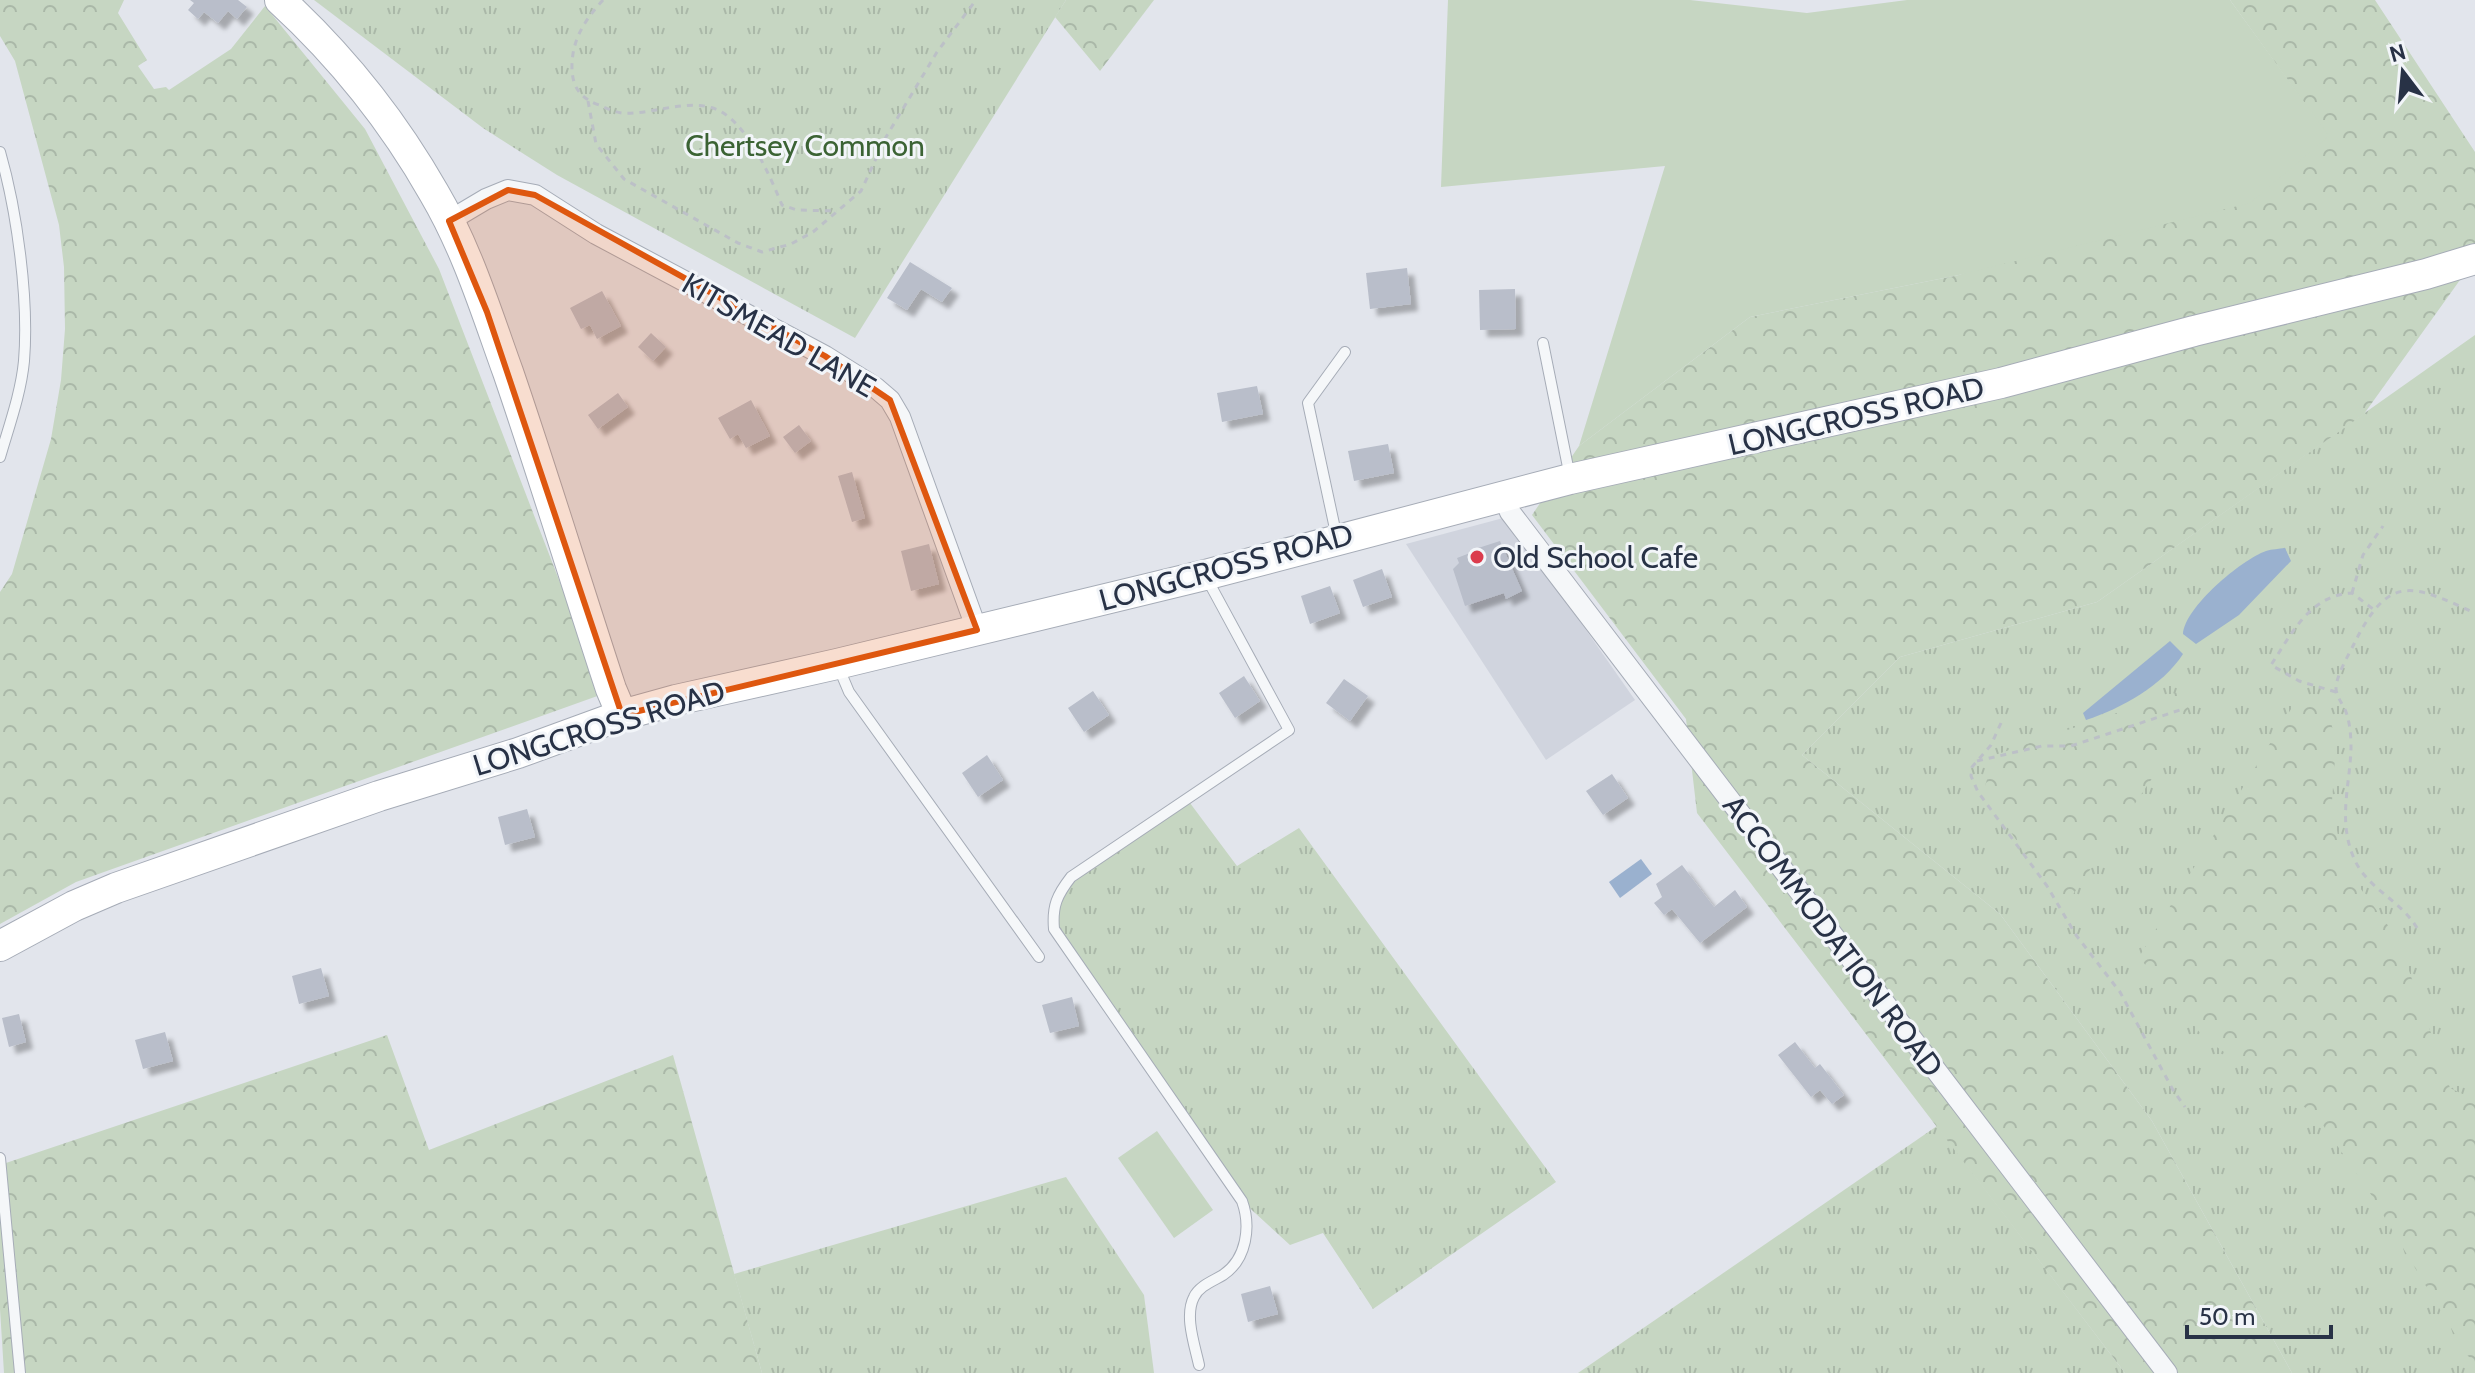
<svg xmlns="http://www.w3.org/2000/svg" width="2475" height="1373" font-family="Cabin,sans-serif">
<defs>
<pattern id="grass-tufts" width="24" height="20" patternUnits="userSpaceOnUse" patternTransform="scale(2)"><rect width="24" height="20" fill="#c6d6c2"/><path d="M3 7l-1-3M5 7V3M7 7l1-3M15 17l-1-3M17 17v-4M19 17l1-3" fill="none" stroke="#aab8a8"/></pattern>
<pattern id="forest-crowns" width="20" height="18" patternUnits="userSpaceOnUse" patternTransform="scale(2)"><rect width="20" height="18" fill="#c6d6c2"/><path d="M2 6a3 3 0 1 1 6 0M12 15a3 3 0 1 1 6 0" fill="none" stroke="#aab8a8"/></pattern>
<filter id="shadow"><feDropShadow dx="7" dy="7" stdDeviation="2" flood-color="#0004"/></filter>
</defs>
<rect width="100%" height="100%" fill="#e2e5ec"/>
<path fill="#d0d4de" d="M1507,517L1635,700L1546,760L1406,544Z"/>
<g fill="url(#grass-tufts)">
<path d="M314,0H1066L855,338L557,175L483,128Z"/>
<path d="M2475,335V1373H2292L2152,1121L2000,914L1802,755L1900,657L2097,602Z"/>
<path d="M1187,799L1237,866L1299,828L1556,1182L1373,1309L1323,1233L1290,1245L1242,1201L1054,929L1058,894L1071,877Z"/>
<path d="M1937,1126L2125,1373H1578Z"/>
<path d="M1066,1177L1144,1295L1154,1373H762L734,1274Z"/>
</g>
<g fill="url(#forest-crowns)">
<path d="M0,0H124L118,13L147,60L138,66L154,89L166,87L169,90L231,49L265,6L365,129L439,269L603,694L76,882L0,924V592L12,574L51,439L61,380L65,329L64,267L59,225L15,61L0,36Z"/>
<path d="M1066,0H1154L1100,71L1055,17Z"/>
<path d="M2230,0H2375L2475,152V259L2364,414L2097,602L1900,657L1802,755L2000,914L2152,1121L2292,1373H2125L1697,813L1686,719L1532,515L1579,446L1750,317L1959,275L2328,136Z"/>
<path d="M2189,688L2187,727L2070,899L2044,880L1983,792L1995,755Z"/>
<path d="M2299,696L2327,704L2336,744L2332,801L2343,865L2398,939L2450,1088L2475,1100V1362L2468,1356L2370,1193L2316,1115L2205,1039L2139,957Z"/>
<path d="M387,1035L429,1150L673,1055L762,1373H4L0,1309V1165Z"/>
</g>
<g fill="#c6d6c2">
<path d="M1448,0H1690L1807,13L1907,0H2230L2329,136L2250,203L1959,275L1750,317L1579,446L1665,166L1441,187Z"/>
<path d="M1157,1131L1213,1210L1174,1238L1118,1158Z"/>
</g>
<g fill="#9ab1cf">
<path d="M2285,548L2291,561L2239,615L2196,644L2183,634C2185,607 2241,560 2266,551C2272,549 2279,549 2285,548Z"/>
<path d="M2170,641L2183,654C2162,686 2122,708 2086,720L2083,713Z"/>
<path d="M1641,859L1652,874L1620,898L1609,882Z"/>
</g>
<g fill="#b9beca" filter="url(#shadow)">
<path d="M190,0H238L247,7L237,19L228,11L218,23L204,12L198,19L188,10L194,3Z"/>
<path d="M910,262L952,288L942,302L921,289L907,310L887,298Z"/>
<path d="M1407,268L1411,304L1370,309L1366,273Z"/>
<path d="M1515,289L1516,329L1480,330L1479,290Z"/>
<path d="M602,291L621,326L597,339L590,325L581,329L570,308Z"/>
<path d="M651,333L666,347L653,361L638,347Z"/>
<path d="M1257,386L1263,414L1222,422L1217,393Z"/>
<path d="M618,393L628,407L598,429L588,415Z"/>
<path d="M751,400L770,436L746,448L738,434L730,439L718,418Z"/>
<path d="M799,425L811,441L795,453L783,437Z"/>
<path d="M1388,444L1394,473L1354,481L1348,451Z"/>
<path d="M852,472L865,518L852,522L838,476Z"/>
<path d="M1500,541L1522,591L1506,599L1504,593L1465,606L1453,569L1459,563L1457,558L1470,553L1469,551Z"/>
<path d="M929,544L939,584L911,591L901,551Z"/>
<path d="M1382,569L1392,597L1363,607L1353,580Z"/>
<path d="M1330,586L1340,613L1310,624L1301,596Z"/>
<path d="M1244,676L1260,701L1235,718L1219,693Z"/>
<path d="M1344,679L1368,696L1350,721L1326,703Z"/>
<path d="M1093,691L1109,715L1084,732L1068,708Z"/>
<path d="M987,755L1003,780L978,797L962,773Z"/>
<path d="M1612,774L1628,798L1603,815L1586,791Z"/>
<path d="M527,809L535,837L505,845L498,817Z"/>
<path d="M1682,865L1714,907L1735,890L1747,907L1700,943L1672,909L1664,915L1654,903L1662,897L1656,884Z"/>
<path d="M321,968L329,996L299,1004L292,976Z"/>
<path d="M1072,997L1079,1026L1050,1033L1042,1005Z"/>
<path d="M19,1014L26,1042L9,1047L2,1018Z"/>
<path d="M165,1032L173,1061L143,1069L135,1040Z"/>
<path d="M1795,1042L1815,1068L1820,1064L1844,1095L1832,1104L1820,1090L1811,1097L1778,1055Z"/>
<path d="M1270,1286L1278,1314L1248,1322L1241,1294Z"/>
</g>
<g fill="none" stroke-linecap="round" stroke-linejoin="round">
<g stroke="#a6acb7" stroke-width="12">
<g id="lane">
<path d="M0,152C17,211 29,299 24,361C21,393 9,426 0,457"/>
<path d="M1543,343L1570,477"/>
<path d="M1337,538L1308,403L1345,352"/>
<path d="M838,666L849,692L1039,957"/>
<path d="M0,1158L20,1373"/>
<path d="M1199,1365C1195,1346 1184,1316 1194,1297C1199,1286 1213,1281 1223,1275C1247,1259 1251,1226 1242,1201L1054,929C1052,906 1057,895 1071,877L1289,730L1206,577"/>
</g>
</g>
<g stroke="#a6acb7" stroke-width="22">
<g id="street">
<path d="M449,221L486,199L508,190L535,195L596,234L825,356L876,388L890,400L900,417L977,630"/>
<path d="M1503,496L1510,512L2167,1373"/>
</g>
</g>
<g stroke="#a6acb7" stroke-width="32">
<g id="secondary">
<path d="M280,0C341,56 393,121 434,193C467,249 486,311 508,372C544,477 576,583 611,689L622,715"/>
<path d="M0,946L74,906L116,888L379,796L518,753L622,715L676,700L837,664L1205,575L1570,479L2001,383L2194,331L2426,274L2475,259"/>
</g>
</g>
<g stroke="#bcc0c7" stroke-width="3" stroke-dasharray="6 6" stroke-linecap="butt">
<path d="M603,0C584,21 571,41 572,70C573,89 582,99 599,105C606,108 614,112 622,113C652,115 683,99 713,108C746,119 770,176 782,205L797,210L837,211"/>
<path d="M588,101L596,144L624,179L738,243L762,252L791,244L813,232L861,191L886,137L937,52L976,0"/>
<path d="M2352,593L2363,555L2383,526"/>
<path d="M2336,692L2299,681L2271,665C2292,633 2310,595 2352,593L2373,609"/>
<path d="M2001,723L1991,745L1972,767L1971,776L1978,792L2047,886L2076,935L2120,992L2173,1090L2185,1107"/>
<path d="M1977,761L2042,746H2071L2180,710"/>
<path d="M2417,928C2400,899 2365,888 2353,856C2338,819 2350,785 2351,748C2351,736 2350,723 2346,712C2343,704 2337,698 2336,689C2336,676 2348,656 2354,644C2389,573 2411,584 2475,613"/>
</g>
<use href="#lane" stroke="#f5f7f9" stroke-width="10"/>
<use href="#street" stroke="#f5f7f9" stroke-width="20"/>
<use href="#secondary" stroke="#fff" stroke-width="30"/>
</g>
<path fill="#de570f" fill-opacity="0.2" stroke="#de570f" stroke-width="6" stroke-linejoin="round" d="M508,190L535,195L825,356L890,400L977,630L622,715L487,312L449,221Z"/>
<circle fill="#db3c4d" stroke="#f2f5f9" stroke-width="3" cx="1477" cy="557" r="8"/>
<g text-anchor="middle" dominant-baseline="central" stroke-width="6" stroke-linejoin="round" paint-order="stroke">
<g font-size="30" fill="#3b6334" stroke="#f2f5f9">
<text x="805" y="145">Chertsey Common</text>
</g>
<g font-size="30" fill="#283246" stroke="#f2f5f9">
<text transform="translate(779 335) rotate(30)">KITSMEAD LANE</text>
<text transform="translate(1856 416) rotate(-13)">LONGCROSS ROAD</text>
<text transform="translate(1226 567) rotate(-15)">LONGCROSS ROAD</text>
<text transform="translate(599 728) rotate(-17)">LONGCROSS ROAD</text>
<text transform="translate(1833 936) rotate(53)">ACCOMMODATION ROAD</text>
</g>
<g font-size="30" fill="#283246" stroke="#f2f5f9" text-anchor="start">
<text x="1493" y="557">Old School Cafe</text>
</g>
</g>
<g transform="translate(2403 72) rotate(344)" stroke="#f2f5f9" stroke-width="6" paint-order="stroke">
<path d="M0-6L14 30L0 20L-14 30Z" fill="#283246"/>
<text y="-12" font-size="22" font-weight="bold" text-anchor="middle" fill="#283246">N</text>
</g>
<path d="M2187 1325v12h144v-12" fill="none" stroke="#283246" stroke-width="4"/>
<text x="2199" y="1325" font-size="24" fill="#283246" stroke="#f2f5f9" stroke-width="6" paint-order="stroke">50 m</text>
</svg>
